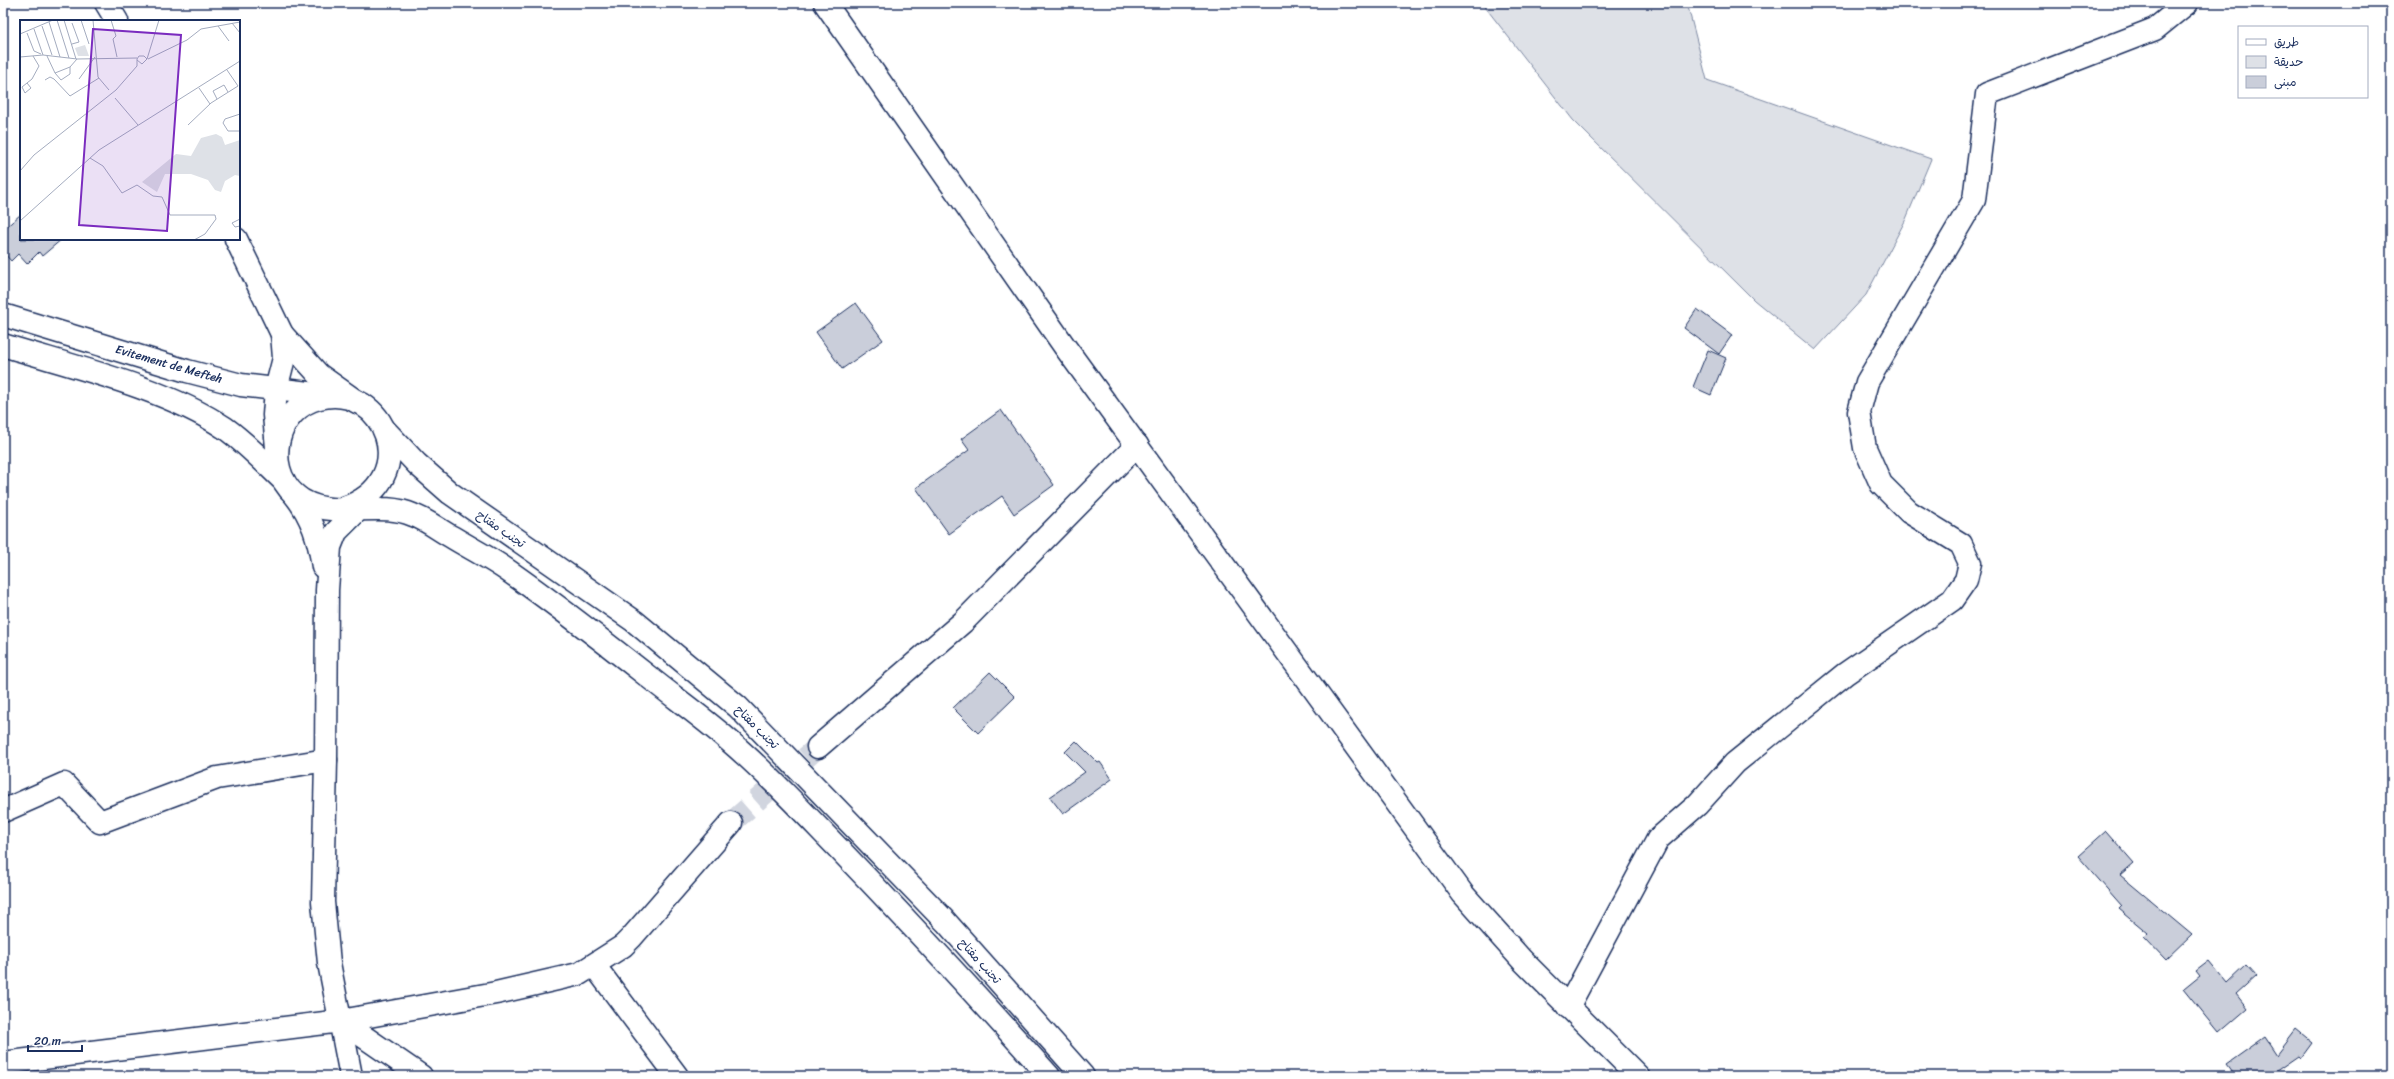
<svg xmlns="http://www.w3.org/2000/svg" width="2394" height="1079" font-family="Sriracha,'Playpen Sans Arabic',sans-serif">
<rect width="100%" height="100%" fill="#fff"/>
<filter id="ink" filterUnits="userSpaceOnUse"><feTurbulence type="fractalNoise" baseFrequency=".025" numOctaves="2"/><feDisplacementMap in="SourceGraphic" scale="8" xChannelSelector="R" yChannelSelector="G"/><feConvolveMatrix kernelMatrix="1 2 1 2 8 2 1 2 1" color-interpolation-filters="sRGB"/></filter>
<g filter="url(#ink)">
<path fill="#dee1e7" stroke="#7c88a2" d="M1482,3H1687L1707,80L1931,159L1906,219L1866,295L1815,350L1754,300L1573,120Z"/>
<g fill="#caceda" stroke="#1b2f5e">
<path d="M21,214V239H62L42,256L39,252L27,264L18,254L11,261L3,252V230Z"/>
<path d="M856,303L883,340L842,369L816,332Z"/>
<path d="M1697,309L1732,335L1719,354L1684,328Z"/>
<path d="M1708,350L1726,358L1711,395L1693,387Z"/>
<path d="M1001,410L1054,485L1014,514L1002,496L949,534L916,488L969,450L961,439Z"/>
<path d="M990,672L1015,697L978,733L953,708Z"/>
<path d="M1076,741L1098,763L1100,762L1112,779L1063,814L1050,797L1085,772L1065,752Z"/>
<path d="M2106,831L2134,863L2120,875L2192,935L2166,960L2144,937L2148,933L2119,909L2122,906L2078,856Z"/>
<path d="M2209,961L2227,983L2246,965L2256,976L2236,994L2247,1008L2219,1032L2184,989L2200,976L2196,971Z"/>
<path d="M2296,1030L2312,1043L2301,1058L2299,1056L2270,1076H2236L2227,1064L2265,1037L2277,1055Z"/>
</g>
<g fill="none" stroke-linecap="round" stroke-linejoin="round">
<path stroke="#d1d5df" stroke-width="22" stroke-dasharray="22 11" stroke-linecap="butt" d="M731,823L818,747"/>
<g stroke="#1b2f5e" stroke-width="25">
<g id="minor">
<path d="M106,3L117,21"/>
<path d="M236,239L282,334L319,375L357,402"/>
<path d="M277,448L274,415L276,389L284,358L282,334"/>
<path d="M295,495C312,517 319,539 323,567"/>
<path d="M818,747L963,622L1137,445"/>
<path d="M3,811L64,784L100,822L217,778L326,760"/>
<path d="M594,965L677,1076"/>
<path d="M1568,1007L1658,839L1697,805L1735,763L1845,674L1952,600L1966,580L1970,563L1961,544L1909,512L1881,484L1865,448L1859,412L1867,382L1974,200L1987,94L2155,29L2187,3"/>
<path d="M341,1021L421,1076"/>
<path d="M3,1063L341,1021L496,993L579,974L623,946L631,938L731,823"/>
<path d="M351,1076L329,963L323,902L326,760L327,590L330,547L336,532L368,500"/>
</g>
</g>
<g stroke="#1b2f5e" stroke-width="25">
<path id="major" d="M825,3L1065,347L1463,894L1522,960L1638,1076"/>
</g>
<g stroke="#1b2f5e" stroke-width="25">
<g id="highway">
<path d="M3,315L187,371L241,385L325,395"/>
<path d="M3,345C74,367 163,387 225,428C246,443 265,463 284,481"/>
<path d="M384,429L417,464L450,493L634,621L738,707L946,922L1083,1076"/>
<path d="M344,508C424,480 385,381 319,398C276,409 263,466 295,495C327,523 377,499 413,515C427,520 439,530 452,537C470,548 490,558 507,570C556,604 603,641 650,678C675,698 702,717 726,738C766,772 803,812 840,850C911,924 980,999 1049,1076"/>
</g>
</g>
<use href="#minor" stroke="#fff" stroke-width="22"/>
<use href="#major" stroke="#fff" stroke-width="22"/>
<use href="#highway" stroke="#fff" stroke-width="22"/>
</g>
</g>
<g text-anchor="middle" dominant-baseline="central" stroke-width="3" stroke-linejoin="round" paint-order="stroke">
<g font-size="12" fill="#1b2f5e" stroke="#fff">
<text transform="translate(169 364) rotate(16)">Evitement de Mefteh</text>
<text transform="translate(501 529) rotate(35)">تجنب مفتاح</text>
<text transform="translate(757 727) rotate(45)">تجنب مفتاح</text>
<text transform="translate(980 961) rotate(48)">تجنب مفتاح</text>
</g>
</g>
<g transform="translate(20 20)">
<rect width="220" height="220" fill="#fff"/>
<path d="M65,25L69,36H58L55,28ZM196,114L202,117L205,125L220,120V156L215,155L205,161L201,172L195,170L188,160L171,154H145L137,172L122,162L156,134L171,136L181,118Z" fill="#dee1e7"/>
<path fill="none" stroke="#a4acbf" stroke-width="1" d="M37,0L49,38M44,0L56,39M61,0L69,24M73,0L78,57L89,70M91,0L96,16L93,19L97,37M29,2L40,37M212,3L220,13M22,6L32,35M198,6L209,21M14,9L23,35M7,13L14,31L21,34M0,14L33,0M52,24L59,22L52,3M27,36L35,53L50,47L57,39M0,37L23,35L57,39L117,38M127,39L139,0M128,39L167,20L181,9L220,2M35,53L41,60L50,54V47M59,59L75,37M25,60L30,57L34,59L50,76L79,58M7,63L11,68L5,73L2,67L12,59L19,46L13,36M179,68L190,84M95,78L118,105M197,79L193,71L204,65L208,72M220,94L205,99L203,103L208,111H220M168,105L191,83L218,66L207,50M70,138L83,146L102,173L117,165L133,176L142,177L150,195H195L196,199L185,214L174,220M0,151L14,135L96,70L117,46V39L119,36H124L127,39L122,44L117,40M220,199L212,203L215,207L220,206M0,201L79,130L220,41"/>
<path fill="#7b2cbf" fill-opacity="0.15" stroke="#7b2cbf" stroke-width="2" d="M73,9L161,15L147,211L59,205Z"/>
<rect width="220" height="220" fill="none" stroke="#1b2f5e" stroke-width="2"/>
</g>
<rect width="2394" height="1079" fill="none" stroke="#fff" stroke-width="16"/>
<rect x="8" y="8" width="2378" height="1063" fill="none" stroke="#1b2f5e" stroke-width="1.5" filter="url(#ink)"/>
<rect x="2238" y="26" width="130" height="72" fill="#ffffff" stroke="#a4acbf"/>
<rect x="2246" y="39" width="20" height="6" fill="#ffffff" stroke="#a4acbf"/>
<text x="2274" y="46" font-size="12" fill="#1b2f5e">طريق</text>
<rect x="2246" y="56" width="20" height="12" fill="#dee1e7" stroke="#a4acbf"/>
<text x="2274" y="66" font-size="12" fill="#1b2f5e">حديقة</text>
<rect x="2246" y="76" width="20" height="12" fill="#caceda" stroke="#a4acbf"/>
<text x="2274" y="86" font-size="12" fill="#1b2f5e">مبنى</text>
<path d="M28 1045v6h54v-6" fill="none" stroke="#1b2f5e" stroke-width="2"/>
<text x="34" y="1045" font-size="12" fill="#1b2f5e" stroke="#ffffff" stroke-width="3" paint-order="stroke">20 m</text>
</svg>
